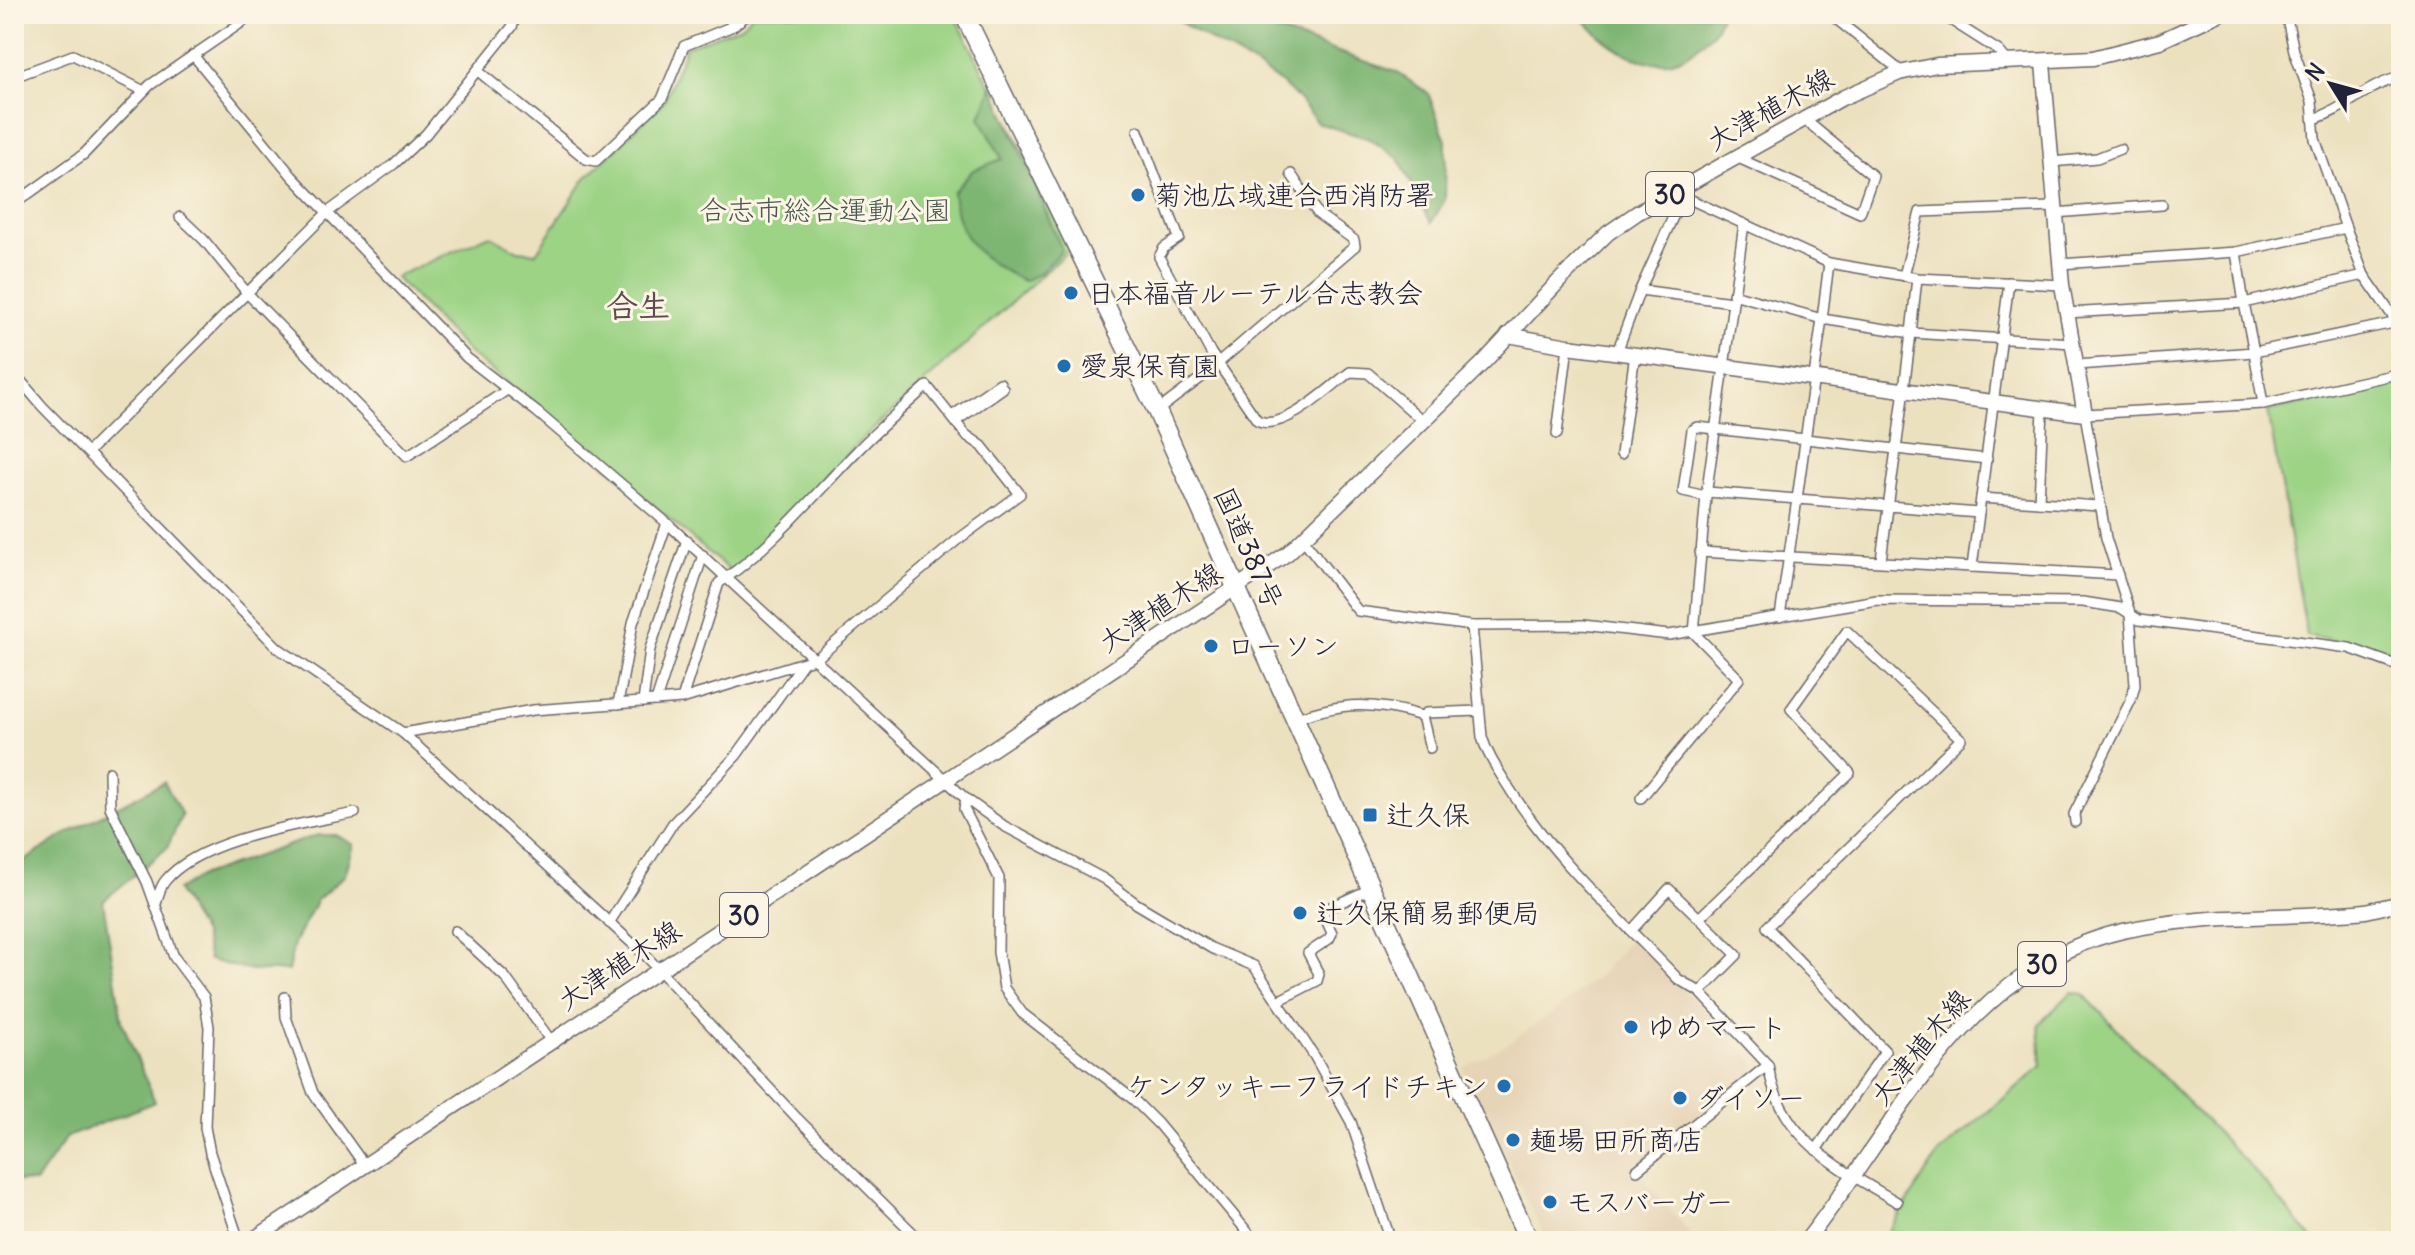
<svg xmlns="http://www.w3.org/2000/svg" width="2415" height="1255" font-family="Delius,'Klee One',sans-serif">
<rect width="100%" height="100%" fill="#fcf5e5"/>
<filter id="ink" filterUnits="userSpaceOnUse"><feTurbulence type="fractalNoise" baseFrequency=".0125" numOctaves="2"/><feDisplacementMap in="SourceGraphic" scale="16" xChannelSelector="R" yChannelSelector="G"/><feConvolveMatrix kernelMatrix="1 2 1 2 8 2 1 2 1" color-interpolation-filters="sRGB"/></filter>
<filter id="wash" filterUnits="userSpaceOnUse"><feTurbulence type="fractalNoise" baseFrequency=".006" numOctaves="4" result="noise"/><feDisplacementMap in="SourceGraphic" scale="32" xChannelSelector="R" yChannelSelector="G"/><feGaussianBlur stdDeviation="1.8" result="paint"/><feColorMatrix in="noise" values="0 0 0 0 0 0 0 0 0 0 0 0 0 0 0 0 0 1.4 0 .05"/><feComposite in="paint" operator="in"/></filter>
<g filter="url(#wash)">
<rect width="100%" height="100%" fill="#ece1bf"/>
<path fill="#e6d4b7" d="M1631,937L1753,1060L1754,1071L1635,1169L1697,1241H1547L1463,1068L1510,1042L1551,1014L1600,975Z"/>
<g fill="#9cd385" stroke="#5f7a60" stroke-width="2">
<path d="M753,14H954L1072,247L857,444L788,518L731,572L540,408L470,354L395,277L490,235L518,251L536,253L586,178L664,101L686,47L741,26Z"/>
<path d="M2401,381V663L2351,643L2307,636L2268,411Z"/>
<path d="M2072,992L2083,994L2256,1173L2314,1241H1883L1938,1154L2042,1066L2039,1024Z"/>
</g>
<g fill="#7db572" stroke="#506c56" stroke-width="2">
<path d="M1169,14H1228L1396,72L1428,93L1446,141L1445,200L1431,223L1399,159L1370,139L1317,123C1282,67 1219,52 1169,14Z"/>
<path d="M1579,14H1721C1717,31 1709,37 1696,48C1656,83 1607,48 1579,14Z"/>
<path d="M993,86L1062,250L1040,273L1024,281C982,261 957,241 953,192L973,170L1002,159L980,117Z"/>
<path d="M164,782L182,815L167,848L103,901L122,1022L155,1102L67,1137L35,1182L14,1181V868L62,836Z"/>
<path d="M318,835H336L354,845L345,875L317,900L294,943L288,971H251L209,960L203,934L177,890L203,875Z"/>
</g>
</g>
<g filter="url(#ink)">
<g fill="none" stroke-linecap="round" stroke-linejoin="round">
<g stroke="#696569" stroke-width="12">
<g id="street">
<path d="M729,14L733,26"/>
<path d="M1830,14L1903,73"/>
<path d="M1941,14L1999,51L2009,63"/>
<path d="M2286,14L2294,51L2312,101L2315,139L2346,228L2364,275L2401,328"/>
<path d="M193,55L292,176L467,358L537,412L667,523L966,799L1004,826L1104,879L1137,904L1211,948L1254,966L1315,1057L1351,1122L1391,1241"/>
<path d="M478,71L586,159L596,161L662,99L684,46L733,26L749,14"/>
<path d="M14,77L73,55L144,91"/>
<path d="M2314,119C2347,109 2366,85 2401,77"/>
<path d="M1138,131L1179,238L1164,248L1159,257L1211,353L1257,420C1282,434 1330,387 1350,372L1368,373L1423,421"/>
<path d="M1736,157L1860,213L1873,176L1804,119"/>
<path d="M2051,162L2097,158L2120,149"/>
<path d="M1674,192L1829,263L1917,278L2062,285"/>
<path d="M1682,197L1640,290L1732,302"/>
<path d="M14,204L84,154L150,85L254,14"/>
<path d="M2054,213L2162,205"/>
<path d="M180,217L204,240L248,294L407,456L507,390"/>
<path d="M2236,252L2244,303L2364,275"/>
<path d="M2060,264L2236,252L2346,228"/>
<path d="M1904,276L1920,212L2053,207"/>
<path d="M1917,278L1911,333L2073,343"/>
<path d="M1733,294L1822,319L1829,263"/>
<path d="M2067,313L2244,303L2254,352L2077,365"/>
<path d="M1617,352L1640,290"/>
<path d="M14,373L42,406L278,648L403,733L647,957L797,1118L921,1241"/>
<path d="M2263,404L2254,352L2389,324L2396,319"/>
<path d="M2043,409L2039,502L2099,506"/>
<path d="M1157,411L1202,377L1355,246L1354,240L1318,214L1291,174"/>
<path d="M952,416L1000,383"/>
<path d="M956,421L1003,388"/>
<path d="M1557,434L1568,346"/>
<path d="M88,452L328,212L394,164L426,134L512,27L517,14"/>
<path d="M1621,454L1635,354"/>
<path d="M1707,492L1797,499L1780,617"/>
<path d="M1706,496L1683,491L1692,430L1697,427L1987,459"/>
<path d="M1981,498L2039,502"/>
<path d="M1303,539L1358,611L1472,626L1583,625L1669,635L1877,600L2083,602L2121,608L2139,620L2349,648L2401,667"/>
<path d="M1700,552L2118,575"/>
<path d="M1881,560C1891,485 1902,409 1911,333L1822,319L1797,499L1979,513"/>
<path d="M1972,567L2009,282"/>
<path d="M1472,626L1482,737C1488,757 1500,773 1511,791C1557,862 1620,918 1678,979L1700,992L1768,1065L1637,1170"/>
<path d="M656,701L703,555"/>
<path d="M643,702L650,649L687,540"/>
<path d="M618,704L633,623L667,523"/>
<path d="M1422,716L1430,748"/>
<path d="M1294,719C1342,702 1373,701 1422,716L1426,713L1479,711"/>
<path d="M403,733L533,710L682,699L817,658L956,541L1020,494L982,446L966,435L927,386C904,407 880,427 858,450C813,496 772,547 719,583L682,699"/>
<path d="M109,772L110,807L147,882L174,957L204,997L209,1027L205,1127L210,1153L239,1241"/>
<path d="M1641,798L1739,679L1694,633L1706,496L1744,224"/>
<path d="M966,799L964,809L999,878L998,952L1004,988L1022,1013L1134,1100L1158,1124L1255,1241"/>
<path d="M2075,822L2074,814L2131,700L2135,685L2130,613L2106,538L2085,414L2263,404L2401,373"/>
<path d="M156,904C158,897 160,887 165,881C200,838 303,824 355,813"/>
<path d="M1700,917L1850,773L1791,709L1847,631L1961,739L1767,927L1885,1051L1816,1150"/>
<path d="M609,923L673,823L736,756L803,663"/>
<path d="M1632,930L1669,889L1737,955L1700,992"/>
<path d="M455,931L505,977L551,1041"/>
<path d="M285,997L286,1017L313,1093L365,1166"/>
<path d="M1278,1001L1317,981L1319,974L1308,953L1329,939L1332,933L1322,911L1370,889"/>
<path d="M1768,1065C1780,1140 1837,1166 1897,1202"/>
</g>
</g>
<g stroke="#696569" stroke-width="17">
<path id="secondary" d="M1508,335L1568,346L2085,414L2062,285L2043,63"/>
</g>
<g stroke="#696569" stroke-width="17">
<g id="primary">
<path d="M251,1241L1288,553L1484,362L1559,281L1608,233L1637,213L1842,98L1899,73L1937,65L2093,58L2160,41L2219,14"/>
<path d="M1806,1241C1898,1125 1965,967 2123,931C2200,913 2287,919 2366,911L2401,903"/>
</g>
</g>
<g stroke="#696569" stroke-width="21">
<path id="highway" d="M964,14L1157,411L1529,1241"/>
</g>
<use href="#street" stroke="#fff" stroke-width="9"/>
<use href="#secondary" stroke="#fff" stroke-width="14"/>
<use href="#primary" stroke="#fff" stroke-width="14"/>
<use href="#highway" stroke="#fff" stroke-width="18"/>
</g>
</g>
<g fill="#1f6fb2" stroke="#fcf5e5" stroke-width="3">
<circle cx="1138" cy="195" r="8"/>
<circle cx="1071" cy="293" r="8"/>
<circle cx="1064" cy="366" r="8"/>
<circle cx="1211" cy="646" r="8"/>
<rect x="1362" y="807" width="16" height="16" rx="4"/>
<circle cx="1300" cy="913" r="8"/>
<circle cx="1631" cy="1027" r="8"/>
<circle cx="1504" cy="1086" r="8"/>
<circle cx="1680" cy="1098" r="8"/>
<circle cx="1513" cy="1140" r="8"/>
<circle cx="1550" cy="1202" r="8"/>
</g>
<g text-anchor="middle" dominant-baseline="central" stroke-width="6" stroke-linejoin="round" paint-order="stroke">
<g fill="#fcf5e5" stroke="#63616e" stroke-width="2">
<rect x="1646" y="172" width="48" height="44" rx="6"/>
<rect x="720" y="893" width="48" height="44" rx="6"/>
<rect x="2018" y="942" width="48" height="44" rx="6"/>
</g>
<g font-size="26" font-weight="bold" fill="#22223b">
<text x="1670" y="194">30</text>
<text x="744" y="915">30</text>
<text x="2042" y="964">30</text>
</g>
<g font-size="28" fill="#22223b" stroke="#fcf5e5">
<text transform="translate(1770 109) rotate(-29)">大津植木線</text>
<text transform="translate(1249 548) rotate(66)">国道387号</text>
<text transform="translate(1160 607) rotate(-33)">大津植木線</text>
<text transform="translate(619 965) rotate(-33)">大津植木線</text>
<text transform="translate(1920 1047) rotate(-51)">大津植木線</text>
</g>
<g font-size="28" fill="#22223b" stroke="#fcf5e5" text-anchor="start">
<text x="1154" y="195">菊池広域連合西消防署</text>
<text x="1087" y="293">日本福音ルーテル合志教会</text>
<text x="1080" y="366">愛泉保育園</text>
<text x="1227" y="646">ローソン</text>
<text x="1386" y="815">辻久保</text>
<text x="1316" y="913">辻久保簡易郵便局</text>
<text x="1647" y="1027">ゆめマート</text>
<text x="1488" y="1086" text-anchor="end">ケンタッキーフライドチキン</text>
<text x="1696" y="1098">ダイソー</text>
<text x="1529" y="1140">麺場 田所商店</text>
<text x="1566" y="1202">モスバーガー</text>
</g>
<g font-size="28" fill="#475751" stroke="#fcf5e5">
<text x="825" y="210">合志市総合運動公園</text>
</g>
<g font-size="32" font-weight="bold" fill="#5f4b50" stroke="#fcf5e5">
<text x="638" y="305">合生</text>
</g>
</g>
<rect width="2415" height="1255" fill="none" stroke="#fcf5e5" stroke-width="48"/>
<g transform="translate(2331 84) rotate(307)" stroke="#fcf5e5" stroke-width="6" paint-order="stroke">
<path d="M0-6L14 30L0 20L-14 30Z" fill="#22223b"/>
<text y="-12" font-size="22" font-weight="bold" text-anchor="middle" fill="#22223b">N</text>
</g>
</svg>
